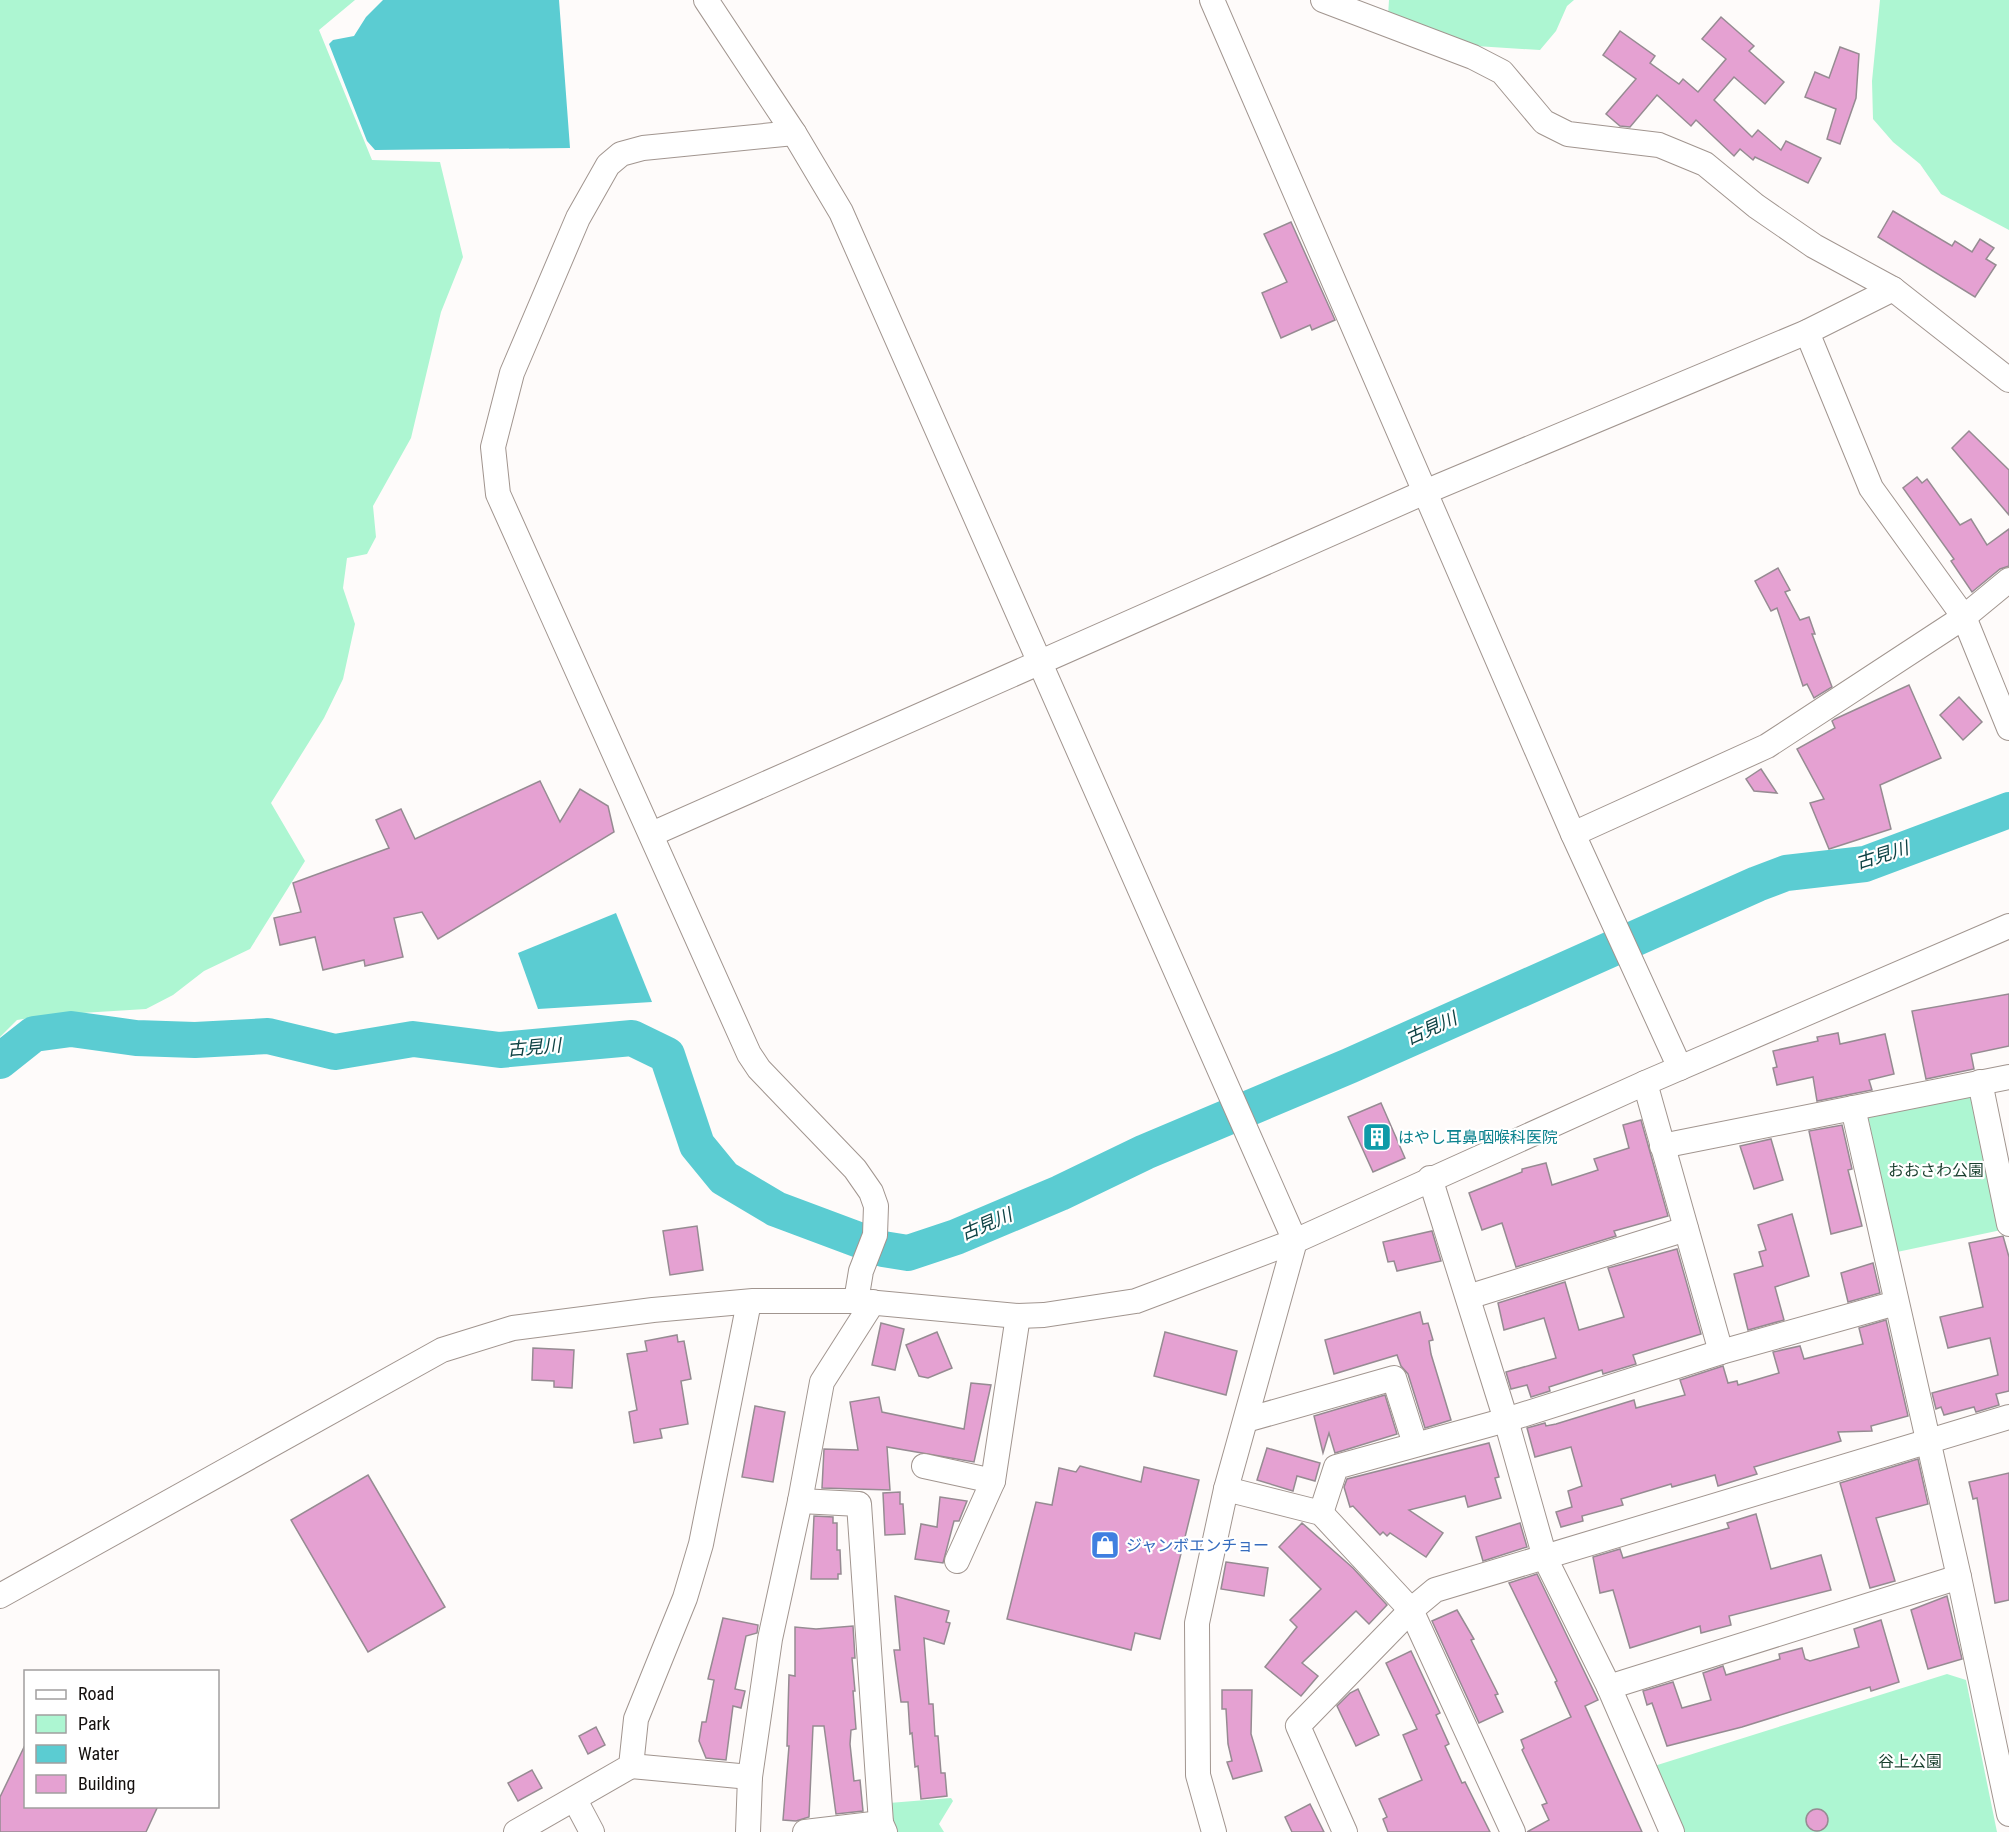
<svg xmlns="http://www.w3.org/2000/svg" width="2009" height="1832" font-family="'Roboto Condensed','Noto Sans JP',sans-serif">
<rect width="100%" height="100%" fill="#fefbfa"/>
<g fill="#adf6d2">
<path d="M0,0H355L319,30L372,160L440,162L463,257L441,312L411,438L373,506L376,537L367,554L347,558L343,588L355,624L343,679L324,718L271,803L305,861L250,949L204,971L173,995L146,1009L49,1015L17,1020L0,1037Z"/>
<path d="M1389,0H1574L1567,6L1556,31L1540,50L1476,46L1388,16Z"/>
<path d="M1880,0H2009V230L1941,194L1920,164L1893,142L1873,119L1872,81Z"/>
<path d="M1975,1088L2006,1229L1897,1252L1867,1112Z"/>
<path d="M1947,1674L1966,1680L1997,1832H1681L1651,1767Z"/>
<path d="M951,1798L953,1801L939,1824L944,1832H892L889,1803Z"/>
</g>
<g fill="#5bccd2">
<path d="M383,0H559L570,148L375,150L367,141L329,44L333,40L354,36L366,17Z"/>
<path d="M616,913L652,1002L538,1009L518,953Z"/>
</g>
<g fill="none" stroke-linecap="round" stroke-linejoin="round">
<path stroke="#5bccd2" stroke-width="36" d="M0,1061L34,1034L71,1029L136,1038L195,1040L268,1036L335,1052L413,1039L500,1050L632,1038L667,1055L697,1145L724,1178L776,1209L883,1249L908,1253L956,1237L1060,1193L1145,1152L1349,1066L1757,884L1786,873L1865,864L2009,810"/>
</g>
<g fill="#e5a1d2" stroke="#968b92" stroke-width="1.5">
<path d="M1721,17L1754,46L1749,51L1784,82L1765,104L1734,77L1714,100L1752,137L1758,130L1781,150L1786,141L1821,158L1808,183L1755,157L1753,160L1740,149L1734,156L1696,120L1691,126L1657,95L1630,127L1620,126L1606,114L1636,79L1603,55L1620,31L1655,56L1650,63L1679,84L1683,79L1698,92L1726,59L1702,39Z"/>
<path d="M1840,47L1859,54L1856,98L1840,144L1827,139L1836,109L1805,97L1815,72L1829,78Z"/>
<path d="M1893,211L1952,246L1955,241L1972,252L1980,239L1994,248L1986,259L1996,265L1975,297L1878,237Z"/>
<path d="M1291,222L1335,320L1312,330L1310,325L1281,338L1262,293L1287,282L1264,234Z"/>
<path d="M1969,431L2009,470V515L1952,448Z"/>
<path d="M1917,477L1922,483L1927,479L1960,525L1971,519L1987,545L2009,529V566L2000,569L1972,592L1951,561L1954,559L1903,488Z"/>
<path d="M1778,568L1790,590L1785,592L1800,620L1809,617L1815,634H1812L1832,687L1814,698L1807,684L1803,686L1777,608L1771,611L1755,581Z"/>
<path d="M1909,685L1941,758L1880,785L1891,829L1829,849L1810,803L1824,799L1797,749L1835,728L1832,721L1835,719Z"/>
<path d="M1959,697L1982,722L1963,740L1940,715Z"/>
<path d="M1761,769L1777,793L1754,791L1746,779Z"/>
<path d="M540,781L560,822L580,789L608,806L614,832L438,939L422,912L394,918L403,957L365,966L364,960L323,970L315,937L280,945L274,918L301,912L293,883L389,848L376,820L401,809L415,839Z"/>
<path d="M2009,994V1046L1971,1054L1974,1069L1926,1079L1912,1011Z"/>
<path d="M1838,1033L1840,1044L1885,1034L1894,1074L1869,1080L1872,1090L1817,1101L1813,1077L1777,1085L1773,1068L1777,1067L1773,1051L1818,1041L1817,1037Z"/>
<path d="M1381,1103L1405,1158L1373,1172L1348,1117Z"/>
<path d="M1641,1120L1668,1216L1614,1231L1616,1236L1516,1267L1502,1223L1482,1230L1469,1193L1522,1172V1169L1546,1163L1552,1185L1598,1170L1594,1159L1629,1148L1623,1125Z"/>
<path d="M1842,1125L1852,1169L1848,1170L1862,1226L1831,1234L1809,1131Z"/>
<path d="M1771,1139L1783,1180L1754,1189L1740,1146Z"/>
<path d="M1792,1214L1809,1276L1775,1287L1784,1320L1748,1330L1734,1274L1763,1266L1759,1252L1766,1250L1758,1225Z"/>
<path d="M697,1226L703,1270L670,1275L663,1231Z"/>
<path d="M1432,1231L1441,1261L1397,1271L1394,1261L1388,1262L1383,1242Z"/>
<path d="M2003,1236L2009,1257V1391L1996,1394L1999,1405L1976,1412L1974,1407L1944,1415L1941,1407L1936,1409L1932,1393L1998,1375L1990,1338L1948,1348L1940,1317L1983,1307L1969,1243Z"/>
<path d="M1677,1249L1701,1334L1633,1355L1636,1364L1603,1374L1602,1370L1549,1387L1550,1391L1531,1397L1527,1385L1511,1389L1506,1372L1556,1358L1544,1318L1504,1330L1498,1303L1565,1282L1579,1330L1624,1317L1608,1268Z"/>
<path d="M1873,1263L1880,1293L1848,1302L1841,1273Z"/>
<path d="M1420,1312L1423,1324L1428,1323L1433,1340L1429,1341L1431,1354L1451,1420L1425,1428L1408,1374L1401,1366L1397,1355L1334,1374L1325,1340Z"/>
<path d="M1886,1320L1908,1416L1871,1426L1872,1431L1838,1432L1841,1441L1754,1467L1757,1474L1718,1486L1715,1475L1672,1487L1671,1484L1621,1499L1623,1505L1582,1516L1583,1521L1561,1527L1556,1512L1572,1507L1568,1491L1582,1486L1571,1447L1535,1457L1527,1428L1545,1423L1546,1426L1556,1424L1634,1400L1636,1408L1685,1395L1680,1380L1723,1366L1728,1383L1737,1381L1738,1385L1779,1373L1773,1352L1800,1346L1804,1359L1863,1344L1859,1328Z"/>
<path d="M881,1323L904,1329L895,1370L872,1365Z"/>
<path d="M937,1332L952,1368L928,1378L919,1376L906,1345Z"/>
<path d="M1165,1332L1237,1351L1226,1395L1154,1376Z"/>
<path d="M677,1335L678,1342L684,1341L691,1379L681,1381L688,1424L660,1429L662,1438L634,1443L629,1412L637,1410L627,1354L647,1351L645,1341Z"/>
<path d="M533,1348L574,1350L572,1388L554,1387V1381L532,1380Z"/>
<path d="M971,1383L991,1385L974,1462L887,1447L890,1490L822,1488L824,1449L858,1450L850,1402L879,1397L882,1412L964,1429Z"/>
<path d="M1385,1395L1397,1434L1335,1453L1329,1433L1323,1453L1314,1416Z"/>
<path d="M755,1406L785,1412L773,1482L742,1477Z"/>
<path d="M1489,1443L1499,1477L1495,1478L1501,1498L1468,1507L1465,1496L1409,1510L1443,1533L1426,1557L1390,1533L1387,1536L1383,1532L1380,1535L1353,1506L1350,1507L1344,1487L1347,1479Z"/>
<path d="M1267,1448L1320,1463L1315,1481L1297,1476L1293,1491L1257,1480Z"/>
<path d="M1918,1459L1928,1504L1876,1518L1895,1581L1870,1588L1840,1483Z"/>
<path d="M1080,1466L1141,1482L1144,1467L1199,1480L1160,1639L1135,1633L1131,1650L1007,1619L1036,1502L1052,1505L1059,1468L1076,1472Z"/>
<path d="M2009,1473V1600L1995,1603L1977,1498L1973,1499L1969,1482Z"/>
<path d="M368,1475L445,1607L368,1652L291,1520Z"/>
<path d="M900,1492V1504H903L905,1534L885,1535L883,1493Z"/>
<path d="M940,1497L967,1501L959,1521H954L943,1563L915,1559L921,1524L937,1527Z"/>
<path d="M1756,1514L1771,1569L1821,1555L1831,1590L1729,1616L1731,1625L1701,1633L1700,1626L1630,1648L1613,1590L1600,1593L1593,1557L1620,1549L1623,1558L1729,1528L1727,1523Z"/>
<path d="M814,1516L833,1517V1523H837V1550H840L841,1574H838V1579H811Z"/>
<path d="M1302,1523L1353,1568L1387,1605L1369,1624L1356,1611L1302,1663L1318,1676L1301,1696L1265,1667L1297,1627L1290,1620L1321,1589L1279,1547Z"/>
<path d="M1520,1523L1527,1547L1483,1561L1476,1537Z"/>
<path d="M1226,1562L1268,1568L1264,1596L1221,1589Z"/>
<path d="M1537,1574L1598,1700L1585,1706L1642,1832H1527L1549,1820L1542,1805L1547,1803L1522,1750L1524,1748L1521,1740L1571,1717L1555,1682L1557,1681L1509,1583Z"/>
<path d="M895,1596L949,1611L946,1622L950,1623L944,1644L924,1638L929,1704H933L935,1736H938L941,1773H945L947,1796L921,1799L918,1766L915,1767L912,1733L910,1734L908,1702H901L894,1650H900Z"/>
<path d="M1947,1596L1962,1659L1928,1669L1911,1610Z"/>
<path d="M1457,1610L1474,1639L1471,1640L1498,1694L1495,1695L1503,1712L1479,1723L1432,1621Z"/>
<path d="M723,1618L758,1625L757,1633L746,1636L735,1689L745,1691L741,1708L733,1706L726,1760L706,1758L699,1741L702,1722H706L714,1680L708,1679Z"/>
<path d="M1881,1620L1899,1682L1871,1691L1870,1687L1742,1727L1667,1746L1652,1703L1647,1705L1643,1691L1673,1682L1682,1708L1711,1700L1703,1673L1723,1666L1726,1675L1780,1659L1779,1654L1802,1648L1805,1659L1810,1661L1859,1647L1854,1629Z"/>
<path d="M853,1626L855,1658H852L855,1691H853L856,1729L851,1730L850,1744L854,1781L860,1780L863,1811L836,1814L824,1726H813L809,1817L796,1821L783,1820L789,1746H787L789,1675L795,1676V1627L816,1629Z"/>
<path d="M1411,1651L1440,1713L1436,1715L1449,1744L1445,1746L1462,1783L1465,1782L1490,1832H1388L1383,1819L1387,1817L1379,1799L1422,1780L1403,1735L1417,1729L1386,1663Z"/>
<path d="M1358,1689L1379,1735L1356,1746L1337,1706L1350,1693Z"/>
<path d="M1222,1690H1252L1251,1734L1262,1771L1233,1779L1227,1762L1232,1761L1228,1744L1226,1709H1222Z"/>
<path d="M596,1727L605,1745L588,1754L579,1736Z"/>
<path d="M26,1743V1806H158L146,1832H0V1797Z"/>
<path d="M532,1770L542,1788L518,1801L508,1783Z"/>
<path d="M1310,1804L1324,1832H1292L1285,1817Z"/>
<circle cx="1817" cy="1820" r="11"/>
</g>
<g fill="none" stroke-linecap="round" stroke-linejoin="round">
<g stroke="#a1958f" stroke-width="26">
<g id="minor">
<path d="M706,0L794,133L841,212L1295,1241L1226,1489L1197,1623L1198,1775L1214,1832"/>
<path d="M1212,0L1573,834L1680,1068"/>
<path d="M1323,0L1473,57L1502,72L1544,122L1568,134L1659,145L1705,164L1756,206L1814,246L1893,289L2009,380"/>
<path d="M794,133L643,148L621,154L608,165L578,218L512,373L493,447L498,494L749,1054L759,1069L855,1169L871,1192L876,1206L875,1235L861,1271L856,1301"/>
<path d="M1807,332L1871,488L1964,617L2009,728"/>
<path d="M652,834L1425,492L1807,332L1893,289"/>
<path d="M1573,834L1767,746L1964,617L2009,580"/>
<path d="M1980,1082L2009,1224"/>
<path d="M1645,1083L1721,1352"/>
<path d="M1853,1108L1959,1577L2009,1814"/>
<path d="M1662,1146L2009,1077"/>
<path d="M1430,1178L1506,1420L1545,1558L1609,1687L1672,1832"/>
<path d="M1468,1297L1686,1229"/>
<path d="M1246,1420L1394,1378L1415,1444"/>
<path d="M924,1466L993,1481"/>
<path d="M1226,1489L1321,1513L1411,1610L1513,1832"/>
<path d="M800,1501L859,1504L881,1823L885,1832"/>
<path d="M1321,1513L1336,1467L1506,1420L1721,1352L1896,1303"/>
<path d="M957,1561L993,1481L1018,1316"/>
<path d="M0,1596L442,1350L513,1328L653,1310L753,1301H856L1018,1316L1044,1315L1136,1301L1295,1241L1645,1083L2009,926"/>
<path d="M1609,1687L1959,1577"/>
<path d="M631,1766L750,1777"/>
<path d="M575,1800L592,1832"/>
<path d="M516,1832L631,1766L636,1719L685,1598L701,1544L749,1302"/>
<path d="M748,1832L750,1777L770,1639L800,1501L822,1382L873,1302"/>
<path d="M805,1832L881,1823"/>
<path d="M1345,1832L1298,1726L1411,1610L1435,1590L2009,1417"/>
</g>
</g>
<use href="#minor" stroke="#fff" stroke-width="24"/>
</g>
<defs>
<g id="building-square" transform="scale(1.5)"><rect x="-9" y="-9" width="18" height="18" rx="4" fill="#0f9aa8" stroke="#fff"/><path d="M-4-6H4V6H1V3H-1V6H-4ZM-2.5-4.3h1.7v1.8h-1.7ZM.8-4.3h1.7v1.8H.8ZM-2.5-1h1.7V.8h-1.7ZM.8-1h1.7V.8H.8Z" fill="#fff"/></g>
<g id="shop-square" transform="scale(1.5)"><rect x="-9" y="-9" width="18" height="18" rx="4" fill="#3f7fe0" stroke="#fff"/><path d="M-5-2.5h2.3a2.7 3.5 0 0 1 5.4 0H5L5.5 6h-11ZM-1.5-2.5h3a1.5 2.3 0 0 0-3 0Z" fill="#fff"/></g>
</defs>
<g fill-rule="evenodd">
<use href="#building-square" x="1377" y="1137"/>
<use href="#shop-square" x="1105" y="1545"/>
</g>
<g text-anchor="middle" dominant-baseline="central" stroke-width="4.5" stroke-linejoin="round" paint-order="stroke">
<g font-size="16" fill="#0d838f" stroke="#fff" text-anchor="start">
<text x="1398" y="1137">はやし耳鼻咽喉科医院</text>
</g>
<g font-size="16" fill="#193f2e" stroke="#fff">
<text x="1936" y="1170">おおさわ公園</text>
<text x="1910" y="1761">谷上公園</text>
</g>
<g font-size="16" fill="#366cbe" stroke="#fff" text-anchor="start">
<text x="1126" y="1545">ジャンボエンチョー</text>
</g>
<g font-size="18" font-style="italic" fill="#0d4244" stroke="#fff">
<text transform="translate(1882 855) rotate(-17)">古見川</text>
<text transform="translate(1431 1028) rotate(-24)">古見川</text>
<text transform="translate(534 1047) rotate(-5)">古見川</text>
<text transform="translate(986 1224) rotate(-23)">古見川</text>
</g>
</g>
<rect x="24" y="1670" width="195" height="138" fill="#ffffff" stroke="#a19f9f" stroke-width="1.5"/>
<rect x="36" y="1690" width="30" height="9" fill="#ffffff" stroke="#a19f9f" stroke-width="1.5"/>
<text x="78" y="1700" font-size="18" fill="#14100e">Road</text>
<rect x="36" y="1715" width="30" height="18" fill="#adf6d2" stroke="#a19f9f" stroke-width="1.5"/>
<text x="78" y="1730" font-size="18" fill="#14100e">Park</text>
<rect x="36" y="1745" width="30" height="18" fill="#5bccd2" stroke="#a19f9f" stroke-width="1.5"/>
<text x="78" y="1760" font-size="18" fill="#14100e">Water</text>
<rect x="36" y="1775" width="30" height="18" fill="#e5a1d2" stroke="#a19f9f" stroke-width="1.5"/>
<text x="78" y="1790" font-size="18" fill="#14100e">Building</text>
</svg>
